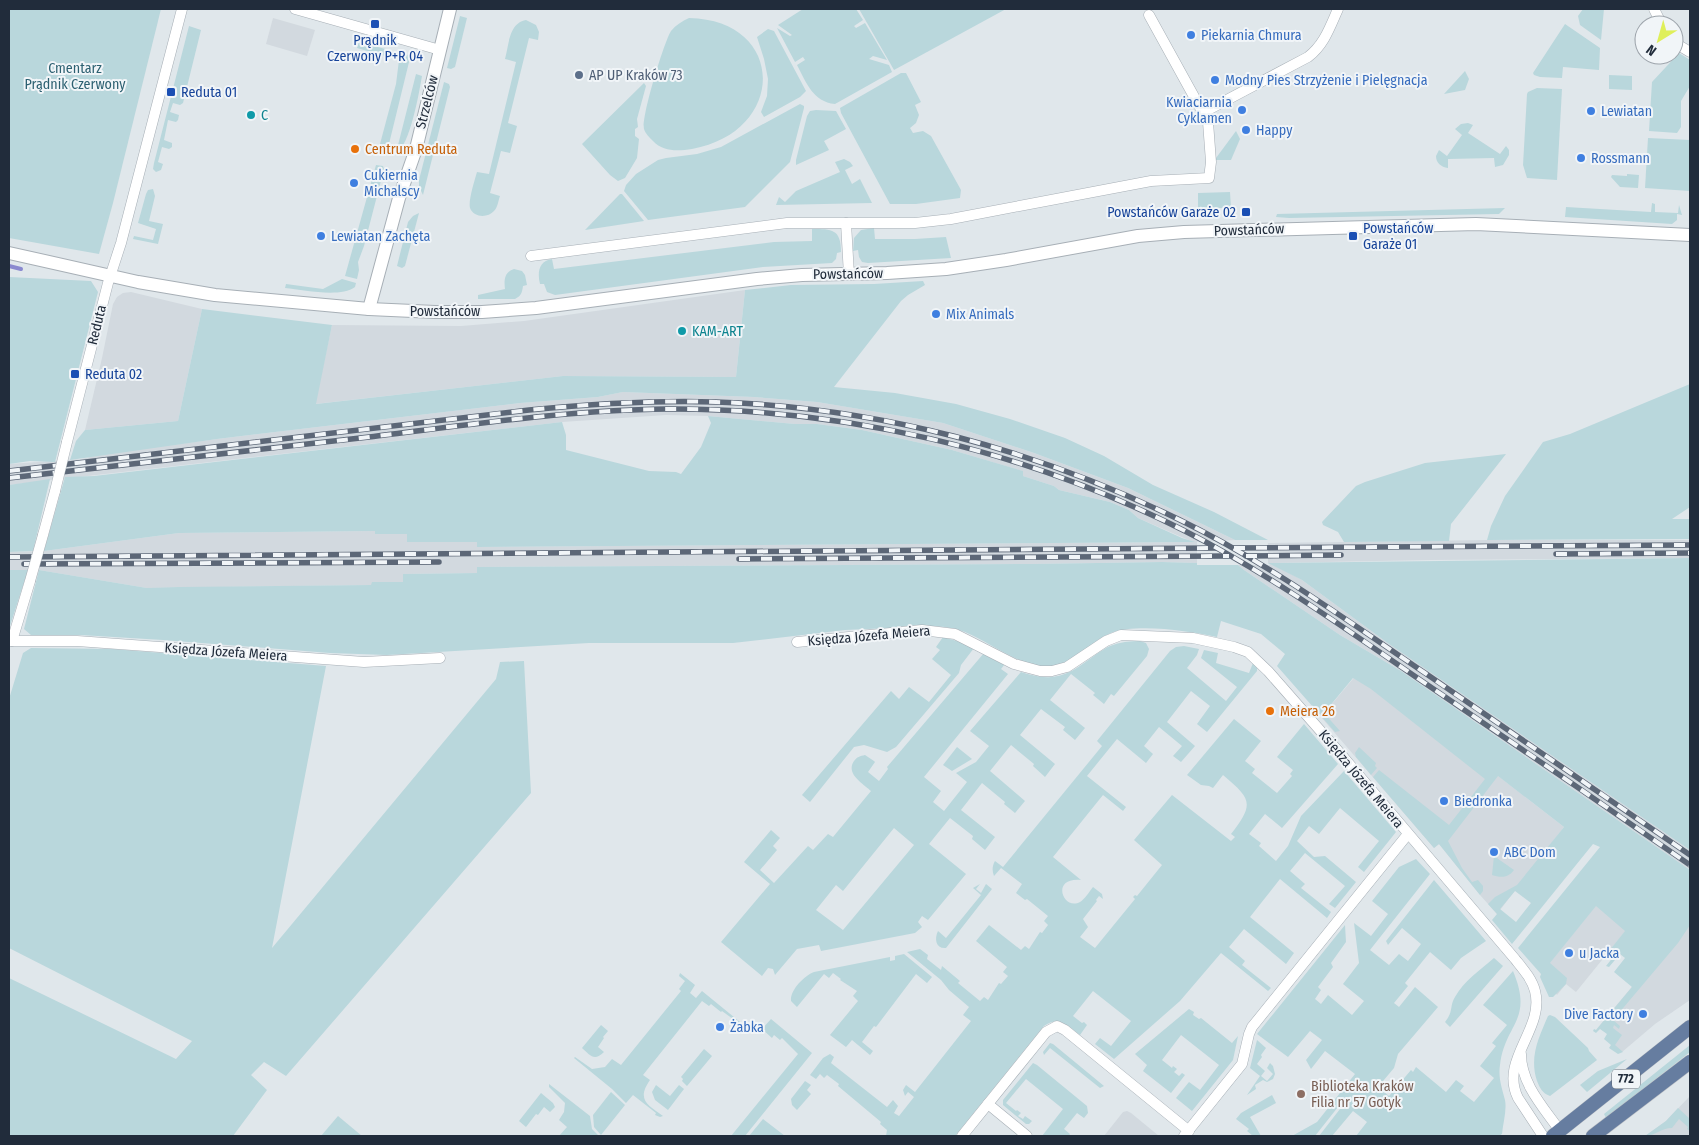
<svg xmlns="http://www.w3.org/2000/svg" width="1699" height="1145" font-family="'Fira Sans Condensed',sans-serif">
<rect width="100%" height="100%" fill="#e0e7eb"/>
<g fill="#d2d9df">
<path d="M273,18L315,30L307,56L266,44Z"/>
<path d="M745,290L736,377L563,376L315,404L332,325L461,326L524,321Z"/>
<path d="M131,292L202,309L178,421L85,430L102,358L113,304L117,297L123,293Z"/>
<path d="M623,392L754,397L817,402L943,423L1034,453L1128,488L1235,540L1197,542V563L1162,562L1033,564L478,567L477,573L403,574V582H372V585L147,588L39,570H9V552L44,551L179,533L375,531V534H407V542H477V547L1193,542L1138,518L1129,510L1110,502L1059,490L1054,486L1023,476L1022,471L952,450L862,430L817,424H795L708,416L666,415L562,422L9,485V464L82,459L102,454L217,439L520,403L598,397Z"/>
<path d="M1487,540H1690V558L1430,560L1271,563L1302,580L1389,644L1690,850V870L1401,671L1340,635L1244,570L1238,565H1270L1268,563V543Z"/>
<path d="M1357,674L1399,699L1564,827L1497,914L1480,895L1439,844L1434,848L1321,717Z"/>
<path d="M1628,865L1662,886L1576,992L1566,984L1557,995L1541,974Z"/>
<path d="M1690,917V1000L1655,1024L1622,1052L1613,1045L1610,1035L1600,1027L1596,1030Z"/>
<path d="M1690,1096V1136H1645L1666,1121Z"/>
<path d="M1127,1111L1131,1113L1159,1136H1104L1123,1112Z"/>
</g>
<g fill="#b9d7dc" fill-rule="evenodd">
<path d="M9,9H161L113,203L99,254L9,238Z"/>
<path d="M803,9H856L863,20L854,26L856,28L865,23L887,60L873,56L869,59L889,65L892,72L835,104C813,102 806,82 797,65L805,60L803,57L795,62L777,28L790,36L792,35L778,25Z"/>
<path d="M859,9H1006L894,70Z"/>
<path d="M1583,9H1604L1601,40L1580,25L1578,16Z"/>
<path d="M460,16L467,18L455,67L451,69L447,68Z"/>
<path d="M689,18C787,20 787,132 692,149C678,151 663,152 653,141C650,138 645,133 644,129C641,118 664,42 671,31C676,25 682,21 689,18Z"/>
<path d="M526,20L536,25L539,32L538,40L529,38L508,123L517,126L510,153L501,151L490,193L500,196C498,201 498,207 494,211C488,218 474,218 470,208C468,201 475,179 477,172L489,174L516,62L505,59C509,44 509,23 526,20Z"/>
<path d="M1565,24L1600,48L1599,70L1563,67L1562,78L1540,77L1534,75L1533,73Z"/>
<path d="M189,26L201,30L183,103L180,105L173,103L170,112L179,115L178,120L176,122L168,120L164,140L172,143V147L169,149L162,147L158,162L163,164L161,170L156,172L153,169L154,163Z"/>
<path d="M768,29L774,31L806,91L800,97L764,117L761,112L767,96L768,79L764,59L757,37Z"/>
<path d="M359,42L408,55L410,58L388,148H383L380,144L396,84L399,60L357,48Z"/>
<path d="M1679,53L1690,60V86L1681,101V127L1677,133L1649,131L1652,82Z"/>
<path d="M1465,71L1469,79L1465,90L1444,94Z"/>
<path d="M901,73H906L921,102L915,105L919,115L916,123L910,128L913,133L923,131L931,136L961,190L960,198L916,204H890L841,113L840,108Z"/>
<path d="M416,74L422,76C419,93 410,146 396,153Z"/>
<path d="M1609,75L1632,76V90L1609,89Z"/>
<path d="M444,82L449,84L450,87L423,195L419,187V180Z"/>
<path d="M644,83L646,86L637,119L638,127L635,129V136L639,139L637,158L625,178L618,181L610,175L582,144Z"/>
<path d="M1537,88L1562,89L1557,180L1527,178L1523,165L1527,94L1528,92Z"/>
<path d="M800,104L804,106V108L790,162L745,207L648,220L624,191L626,185L636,174L658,160L666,158L697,154L721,147Z"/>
<path d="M816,110L836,111L846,129L824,141L829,150L796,165V160L807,116L810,111Z"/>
<path d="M1468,123L1473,125L1468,133L1500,154L1506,146L1509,150V155L1503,165L1495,167L1494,158L1448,159V168C1441,167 1436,163 1436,156L1439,150L1447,156L1462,135L1455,129L1461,124Z"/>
<path d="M1236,131L1240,139L1231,160H1216V158Z"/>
<path d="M1648,138L1690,140V191L1645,188Z"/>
<path d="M844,159L850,162L853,166L845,170L852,184L860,179L872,203L776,205L779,197L785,202L796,191L840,172L835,162Z"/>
<path d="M376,165L383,166L384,169L364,246L358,262L359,270L357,279L345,276Z"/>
<path d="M1627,174L1639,175L1638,188L1620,187L1611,177L1612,175L1627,176Z"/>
<path d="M153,189L155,196L149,221L163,224L158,244L133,239L134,236L153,240L156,229L138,223L146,194L148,190Z"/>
<path d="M1230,192L1231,208H1198V193Z"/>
<path d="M620,194H622L644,221L585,230Z"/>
<path d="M1652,203L1655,204V212L1678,213L1679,205L1682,215L1677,214V220L1672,224L1565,217L1566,207L1651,212Z"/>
<path d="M1505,208L1499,214L1289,218L1276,217L1277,214Z"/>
<path d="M419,213L405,266L402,268L397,266L408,222L413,216Z"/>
<path d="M874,228L875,239H915L946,237L951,258L868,263L862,262L859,257L858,250L853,251L854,238L861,230Z"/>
<path d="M812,229C832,229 841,229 841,252L837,253L836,259L832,263L763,267L555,295L547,292L544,284H540C537,272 539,261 552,259L554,269L774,242L812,241Z"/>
<path d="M514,269L522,271L525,275L527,285L523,286C522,293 521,296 515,299H478V295L505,289C504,281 504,272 514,269Z"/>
<path d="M9,277L91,281L98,292L55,462L30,461L9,464Z"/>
<path d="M342,279L356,283L355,287C340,298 304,290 285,288L286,284L323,289Z"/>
<path d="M923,281L925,285L908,295L901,301L834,387L895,393L956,404L1010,419L1065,438L1104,456L1153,485L1214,512L1268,540H1235L1128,488L1034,453L943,423L817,402L754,397L623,392L598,397L520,403L217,439L70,460L76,441L85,430L178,421L202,309L332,325L316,404L563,376L736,377L745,290L791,285L874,284Z"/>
<path d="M1690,384V507L1672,519H1690V539L1487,540L1491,526L1505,496L1543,442L1570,434Z"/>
<path d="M708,416L795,424H817L862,430L952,450L1023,471V476L1054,486L1059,490L1110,502L1129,510L1138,518L1182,538L1195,542L477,547V542H407V534H375V531L179,533L44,551L65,477L94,476L562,422L566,435V450L649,471L676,472L681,474L701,447L711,423Z"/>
<path d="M1506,454L1451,524L1449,541L1344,542L1338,532L1323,525L1322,522L1356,486L1365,482L1425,463Z"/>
<path d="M50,479L33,551L9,552V485Z"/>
<path d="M1690,558V850L1389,644L1302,580L1268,563Z"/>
<path d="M1162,562L1197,563V565H1238L1244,570L1340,635L1401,671L1690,870V925L1678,943L1613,1020L1620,1026L1619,1029L1614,1025L1613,1028L1622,1035L1615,1045L1623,1052L1618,1054L1609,1048L1611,1045L1604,1039L1607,1034L1600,1029L1596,1033L1593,1031L1594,1029L1596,1030L1632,987L1614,972L1625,958L1620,954L1609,967L1606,966L1614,956L1609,951L1625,931L1596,906L1550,963L1567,978L1566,984L1553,997H1549L1540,977L1541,974L1518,948L1600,847L1593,844L1512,944L1492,920L1497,914L1488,904L1495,897L1517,885L1564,827L1498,776L1448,841L1462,868L1472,882L1478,880L1483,886V891L1480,895L1439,844L1434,848L1373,777L1379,770L1449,825L1485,779L1371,689L1353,678L1324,713L1340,731L1335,732L1277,666L1285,654L1261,634L1221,621L1217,637C1190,631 1137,623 1111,633C1091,641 1067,669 1045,667C1016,664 991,643 965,632C956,628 945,627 935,626L845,630L733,643H589L387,655L330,653L163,640L81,635H31L24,629L39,570L147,588L179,587L371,585L372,582H403V574L477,573V567L1033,564ZM1515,891L1531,903L1516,922L1500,909Z"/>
<path d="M9,570H28L9,629Z"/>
<path d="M943,637L960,642L974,648L961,665L959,673L896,747L887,752L864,745L854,747L810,802L802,795L891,691L899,699L909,687L929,702L951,675L932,659L940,650L936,647Z"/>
<path d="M1140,641L1146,643L1149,649L1147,656L1114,696L1111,694L1104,704L1093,695L1095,693L1071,674L1050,700L1085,728L1075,740L1063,730L1065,727L1041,709L1020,735L1055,764L1045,777L1033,766L1034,764L1011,745L990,771L1025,801L1015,813L1004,804L1005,802L982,783L961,810L995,837L985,850L972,839L973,836L950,818L929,844L966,874L928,920L922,916L918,922L922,927L915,933L821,951L819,945L797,949L775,975L773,969L768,968L762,976L721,942L770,884L744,862L771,830L780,838L773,846L777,850L760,870L774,883L808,846L813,850L828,834L833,837L871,791C864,784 845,774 854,761C857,757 860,756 865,755L874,761L875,762L868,772L879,781L888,769L887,767L984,653L1005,664L1001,669L1008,674L924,777L941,791L933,802L944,811L967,782L956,773L976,762L989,746L970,731L1021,672C1031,675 1041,678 1051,677C1074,676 1091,655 1110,646C1120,642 1130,641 1140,641ZM894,828L914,845L843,930L816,910L836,885L843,891Z"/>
<path d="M1184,646L1199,649L1197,655L1187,668L1226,701L1237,687L1201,658L1204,650L1218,653L1216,663L1249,673L1253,663L1257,667V671L1207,732L1197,724L1210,706L1191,691L1167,722L1195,746L1181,762L1173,756L1182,746L1159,727L1144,746L1153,754L1146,763L1117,739L1087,776L1126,807L1123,811L1103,795L1053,857L1081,880C1050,877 1063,911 1080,902C1085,899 1089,892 1093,887L1102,894L1103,899L1099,896L1096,900L1097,901L1083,919L1088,927L1080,937L1095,948L1135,899L1133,897L1135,895L1137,896L1162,865L1134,840L1172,795L1231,841L1235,837L1231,834C1255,803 1251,799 1223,775L1213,788L1209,786L1201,785L1187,775L1234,719L1261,741L1245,761L1255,769L1252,773L1277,793L1292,776L1290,774L1293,770L1277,757L1304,724L1338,764L1282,828L1265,814L1249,834L1261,843L1259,846L1276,861L1288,846L1301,816L1344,771L1396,832L1364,872L1358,867L1379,841L1340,808L1319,834L1309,826L1297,841L1314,857L1325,856L1356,882L1335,908L1329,904L1345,886L1305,853L1290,871L1305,884L1301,888L1331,912L1327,918L1280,879L1250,917L1294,953L1286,964L1244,929L1229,947L1245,961L1242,965L1271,988L1268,991L1221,953L1180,1001L1114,1059L1095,1044L1100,1038L1111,1046L1131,1021L1093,991L1073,1016L1082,1023L1084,1022L1087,1025L1080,1035C1068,1026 1059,1015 1044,1026L955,1136H886L887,1130L880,1124L881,1122L838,1086L839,1084L827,1075L824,1078L820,1074L816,1079L810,1075L823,1058L830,1054L834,1057L831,1063L887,1107L893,1100L898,1106L894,1113L899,1116L914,1097L908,1092L905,1096L903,1090L906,1085L915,1092L971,1021L963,1015L969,1007L949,990L941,980L907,952L920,949L928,955L927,959L941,970L942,966L960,981L958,983L980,1001L984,997L988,1000L999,983L1001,984L1008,976L1003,972L1007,967L976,941L989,925L1021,950L1025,946L1029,949L1040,932L1042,933L1048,925L1044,921L1048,916L1027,899L1025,900L1016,893L1022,884L1001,868L994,876C992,871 992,866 995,861L1003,867L1102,746L1097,741L1170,651L1176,647Z"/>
<path d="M31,648L112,649L326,666L272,948L496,679L500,662L524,661L531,793L286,1076L264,1062L251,1075L267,1090L233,1136H9V978L176,1059L192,1041L9,948V699L23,653Z"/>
<path d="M957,747L972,759L952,771L943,765Z"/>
<path d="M1359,747L1376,763L1375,766L1377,768L1371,775L1356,757L1355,753Z"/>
<path d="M1494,856L1514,870C1508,878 1501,878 1492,875Z"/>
<path d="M1416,859L1430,874L1370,950L1389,965L1399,954L1408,961L1421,944L1402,928L1388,945L1386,941L1434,880L1486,941L1461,958L1451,970L1430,952L1405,983L1408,986L1394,1003L1399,1007L1415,987L1438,1007L1398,1054L1394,1068L1378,1087L1389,1096L1411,1070L1413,1072L1416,1067L1446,1092L1456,1080L1464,1086L1460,1091L1474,1102L1494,1078L1480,1066L1496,1046L1492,1043L1507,1025L1483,1005L1513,971C1534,1021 1505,1023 1500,1065C1498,1078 1502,1088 1505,1100C1507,1110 1503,1123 1502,1134L1499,1136H1356L1367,1122L1353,1111L1332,1136H1319L1340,1109L1338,1107L1315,1136H1292L1317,1122L1355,1074L1325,1051L1311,1069L1306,1060L1322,1040L1310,1031L1288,1057L1257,1034L1345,925L1346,942L1331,963L1333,967L1318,987L1321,990L1315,999L1321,1004L1328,995L1352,1015L1364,1001L1343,984L1359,963L1354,923L1371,936L1388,914L1372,901L1399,867Z"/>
<path d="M980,884L976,889L981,893L986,884L992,889L946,948C936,949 934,939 938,931L946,938L981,895L973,888Z"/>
<path d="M904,954L932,977L927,983L916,974L876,1027L874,1026L862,1042L873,1051L870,1055L852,1040L846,1047L830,1035L858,1001L853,996L857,991L840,980L841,979L833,973L829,978L824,974L797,1007L791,1001C790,990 804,976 814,972L890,957V961L895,960V956Z"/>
<path d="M1494,958L1503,966L1450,1027L1445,1022C1454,1011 1449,1007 1455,997C1464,981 1480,970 1494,958Z"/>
<path d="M680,973L695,985L690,993L696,998L702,991L740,1022L736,1027L731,1022L733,1019L722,1011L721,1012L711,1004L709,1006L702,1001L643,1075L650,1080C636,1100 648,1105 663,1116L660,1117L655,1115L656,1113L633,1095L626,1103L612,1089L574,1058L575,1057L592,1069L605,1067L612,1059L621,1065L681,991L679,989L685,981L679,976Z"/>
<path d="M1189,1009L1194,1012L1193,1015L1199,1019L1201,1018L1232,1043L1238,1036L1233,1060L1192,1111L1176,1098L1189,1082L1200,1090L1219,1065L1181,1035L1162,1060L1172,1068L1173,1066L1177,1069L1174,1072L1179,1076L1182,1073L1185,1075L1171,1093L1143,1071L1147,1065L1135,1054Z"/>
<path d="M1550,1015L1555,1017L1588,1048L1589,1051L1597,1060L1550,1096C1542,1093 1540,1088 1537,1081C1529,1057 1539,1037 1548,1016Z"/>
<path d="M771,1019L812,1053L745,1136H731L798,1054L782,1038L780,1040L774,1035L772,1038L762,1029Z"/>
<path d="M601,1025L608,1031L603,1037L604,1038L598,1047L604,1052C594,1062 590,1055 582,1048Z"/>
<path d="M1257,1040L1266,1048L1261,1055L1262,1057L1257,1064L1265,1071L1261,1076L1267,1081L1273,1074L1267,1068L1270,1063L1273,1066L1275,1074L1273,1079L1267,1082L1263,1080L1255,1085L1256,1089L1247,1095L1260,1076L1250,1068Z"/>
<path d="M1050,1043L1053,1044L1104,1086L1100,1088L1050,1048L1044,1055L1043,1052Z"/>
<path d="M1690,1045V1052L1606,1118L1604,1114Z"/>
<path d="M704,1049L712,1056L687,1086L682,1081L683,1079L681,1077Z"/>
<path d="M1627,1059L1587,1092L1580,1085L1598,1071Z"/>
<path d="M1033,1063L1037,1065L1087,1106L1088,1113L1084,1118L1077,1113L1064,1129L1070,1134L1069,1136H1042L1063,1109L1026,1079L1006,1103L1016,1111L1017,1110L1021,1113L1018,1116L1023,1119L1025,1116L1032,1121L1029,1124H1026L1003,1105V1100Z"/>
<path d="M805,1081L811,1085L807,1090L811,1094L797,1110L792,1105L791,1099Z"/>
<path d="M549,1084L590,1116L592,1129L599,1136H559L567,1127L559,1120L564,1112L565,1103L549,1087Z"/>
<path d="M656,1085L670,1096L679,1085L684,1089L668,1110L655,1100L652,1092Z"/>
<path d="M611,1092L625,1105L601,1135L594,1127L593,1115Z"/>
<path d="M541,1093L553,1103L555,1107L550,1112L544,1107L538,1115L536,1114L526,1127L519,1121Z"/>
<path d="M1272,1095L1276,1103L1250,1117L1261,1136H1253L1247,1131L1249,1129L1236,1119L1241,1113Z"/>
<path d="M1678,1108L1690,1119V1131L1687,1129L1688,1127L1679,1119L1672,1128C1661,1128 1655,1136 1645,1136L1666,1121Z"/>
<path d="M338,1116L362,1136H321Z"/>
<path d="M763,1119L785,1136H749Z"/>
</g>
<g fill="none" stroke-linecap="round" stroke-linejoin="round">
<path stroke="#8a89cf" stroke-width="4" d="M9,266L21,269"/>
<g stroke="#a7afb6" stroke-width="11">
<g id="minor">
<path d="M295,9L440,50"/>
<path d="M1654,9L1662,25"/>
<path d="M1674,39L1680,46L1690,52"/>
<path d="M1204,112L1308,57C1324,45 1330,27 1338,9"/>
<path d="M846,223L849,275"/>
<path d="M531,256L787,223H915L951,219L1151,181L1209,178L1211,162L1208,122L1149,15"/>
<path d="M67,442L108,283L121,243L182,9"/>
<path d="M43,535L55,491"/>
<path d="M9,641H77L364,662L440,658"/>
<path d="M12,641L30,581"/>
<path d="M797,642L922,630L955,634L1014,664L1040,671H1052L1067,667L1106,641L1121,635L1193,638L1234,647L1248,652L1268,671L1339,752L1515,959C1523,969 1532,979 1535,991C1545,1029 1499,1060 1518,1098L1543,1136"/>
<path d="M1521,1054C1521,1084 1544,1108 1560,1131"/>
<path d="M988,1104L1027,1136"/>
<path d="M962,1136L1046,1032L1057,1026L1065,1030L1189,1131"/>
<path d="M1184,1136L1242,1064L1249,1034L1252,1027L1408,834"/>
</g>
</g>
<g stroke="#a7afb6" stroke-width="14">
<g id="tertiary">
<path d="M9,253L138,282L215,295L369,309L435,312H482L536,308L757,279L802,275L887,273L946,269L1006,260L1138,236L1184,232L1476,224L1690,235"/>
<path d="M369,309L399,198L416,149L450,9"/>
</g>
</g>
<g stroke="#c1c4c8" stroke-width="15">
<g id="primary">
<path d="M1553,1136L1690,1027"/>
<path d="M1593,1136L1690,1062"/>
</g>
</g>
<use href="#minor" stroke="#fff" stroke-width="10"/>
<use href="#tertiary" stroke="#fff" stroke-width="12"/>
<use href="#primary" stroke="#667da0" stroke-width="14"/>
<g stroke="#5c6777" stroke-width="5.5">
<g id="rail">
<path d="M9,471L529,410C591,404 653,400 716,402C877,407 1035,449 1180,520C1266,562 1345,619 1425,673C1513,734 1602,794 1690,855"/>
<path d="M9,478C129,464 249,451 369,437C468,425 567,410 667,409C845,408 1024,450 1183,530C1264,571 1339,624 1413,675C1506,738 1598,801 1690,865"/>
<path d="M1234,548L1690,545"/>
<path d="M1556,554L1690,553"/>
<path d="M1246,556L1341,555"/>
<path d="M9,557L1216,548"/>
<path d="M739,559L1229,556"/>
<path d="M24,564L439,562"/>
</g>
</g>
<use href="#rail" stroke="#f1f5f8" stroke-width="4" stroke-dasharray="11" stroke-linecap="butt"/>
<g stroke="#a7afb6" stroke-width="11" stroke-linecap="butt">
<g id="minor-bridge">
<path d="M55,491L67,442"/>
<path d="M30,581L43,535"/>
</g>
</g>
<use href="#minor-bridge" stroke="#fff" stroke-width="10"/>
</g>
<g fill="#1a4fb4" stroke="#f1f5f8" stroke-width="2">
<rect x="370" y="19" width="10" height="10" rx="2.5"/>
<rect x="166" y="87" width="10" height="10" rx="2.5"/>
<rect x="1241" y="207" width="10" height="10" rx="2.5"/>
<rect x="1348" y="231" width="10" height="10" rx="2.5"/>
<rect x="70" y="369" width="10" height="10" rx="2.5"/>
</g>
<g fill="#3f7fe0" stroke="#f1f5f8" stroke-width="2">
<circle cx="1191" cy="35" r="5"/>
<circle cx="1215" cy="80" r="5"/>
<circle cx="1242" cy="110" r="5"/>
<circle cx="1591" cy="111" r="5"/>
<circle cx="1246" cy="130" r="5"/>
<circle cx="1581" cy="158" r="5"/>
<circle cx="354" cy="183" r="5"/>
<circle cx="321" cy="236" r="5"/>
<circle cx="936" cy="314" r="5"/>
<circle cx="1444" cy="801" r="5"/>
<circle cx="1494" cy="852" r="5"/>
<circle cx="1569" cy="953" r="5"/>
<circle cx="1643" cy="1014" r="5"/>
<circle cx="720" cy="1027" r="5"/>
</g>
<circle fill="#5c6f8a" stroke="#f1f5f8" stroke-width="2" cx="579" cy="75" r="5"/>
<g fill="#0f9aa8" stroke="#f1f5f8" stroke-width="2">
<circle cx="251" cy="115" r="5"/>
<circle cx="682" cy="331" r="5"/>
</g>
<g fill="#e8710a" stroke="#f1f5f8" stroke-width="2">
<circle cx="355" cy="149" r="5"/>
<circle cx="1270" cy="711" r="5"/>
</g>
<circle fill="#8d6e63" stroke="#f1f5f8" stroke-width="2" cx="1301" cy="1094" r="5"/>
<g text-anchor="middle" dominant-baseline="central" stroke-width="4" stroke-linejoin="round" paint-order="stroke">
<rect fill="#f1f5f8" stroke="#5f6874" stroke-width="1" x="1612" y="1069.5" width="28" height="19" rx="4"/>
<g font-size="12" font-weight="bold" fill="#212c3b">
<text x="1626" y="1079">772</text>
</g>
<g font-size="14" fill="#366cbe" stroke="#f1f5f8" text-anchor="start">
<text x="1201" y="35">Piekarnia Chmura</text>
<text x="1225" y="80">Modny Pies Strzyżenie i Pielęgnacja</text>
<text x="1232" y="102" text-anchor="end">Kwiaciarnia<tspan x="1232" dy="16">Cyklamen</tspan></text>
<text x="1601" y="111">Lewiatan</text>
<text x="1256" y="130">Happy</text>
<text x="1591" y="158">Rossmann</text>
<text x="364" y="175">Cukiernia<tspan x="364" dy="16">Michalscy</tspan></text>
<text x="331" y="236">Lewiatan Zachęta</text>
<text x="946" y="314">Mix Animals</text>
<text x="1454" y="801">Biedronka</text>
<text x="1504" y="852">ABC Dom</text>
<text x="1579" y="953">u Jacka</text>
<text x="1633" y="1014" text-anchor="end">Dive Factory</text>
<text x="730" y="1027">Żabka</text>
</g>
<g font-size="14" fill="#164399" stroke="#f1f5f8" text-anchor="start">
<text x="375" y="40" text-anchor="middle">Prądnik<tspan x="375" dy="16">Czerwony P+R 04</tspan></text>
<text x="181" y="92">Reduta 01</text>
<text x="1236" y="212" text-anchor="end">Powstańców Garaże 02</text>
<text x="1363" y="228">Powstańców<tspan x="1363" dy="16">Garaże 01</tspan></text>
<text x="85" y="374">Reduta 02</text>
</g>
<g font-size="14" fill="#2c6071" stroke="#f1f5f8">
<text x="75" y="68">Cmentarz<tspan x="75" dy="16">Prądnik Czerwony</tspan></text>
</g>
<g font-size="14" fill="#4e5e75" stroke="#f1f5f8" text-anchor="start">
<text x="589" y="75">AP UP Kraków 73</text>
</g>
<g font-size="14" fill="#212c3b" stroke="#f1f5f8">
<text transform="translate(427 102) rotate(-76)">Strzelców</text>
<text transform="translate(1249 230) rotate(-2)">Powstańców</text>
<text transform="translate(848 274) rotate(-1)">Powstańców</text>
<text x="445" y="311">Powstańców</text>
<text transform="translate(97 325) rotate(-76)">Reduta</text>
<text transform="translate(869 636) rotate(-5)">Księdza Józefa Meiera</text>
<text transform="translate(226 652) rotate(4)">Księdza Józefa Meiera</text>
<text transform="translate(1361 779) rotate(50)">Księdza Józefa Meiera</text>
</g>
<g font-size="14" fill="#0d838f" stroke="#f1f5f8" text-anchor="start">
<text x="261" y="115">C</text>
<text x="692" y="331">KAM-ART</text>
</g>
<g font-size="14" fill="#c56008" stroke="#f1f5f8" text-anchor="start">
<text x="365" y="149">Centrum Reduta</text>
<text x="1280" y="711">Meiera 26</text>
</g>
<g font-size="14" fill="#785e54" stroke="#f1f5f8" text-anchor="start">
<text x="1311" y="1086">Biblioteka Kraków<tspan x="1311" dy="16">Filia nr 57 Gotyk</tspan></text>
</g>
</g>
<rect width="1699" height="1145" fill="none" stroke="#212c3b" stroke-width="20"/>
<g transform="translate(1659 40) rotate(217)"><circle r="24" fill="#f1f5f8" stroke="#9ea5ac"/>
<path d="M0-4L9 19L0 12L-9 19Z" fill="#dfef5a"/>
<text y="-8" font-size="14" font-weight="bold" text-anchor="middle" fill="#212c3b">N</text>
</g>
</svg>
